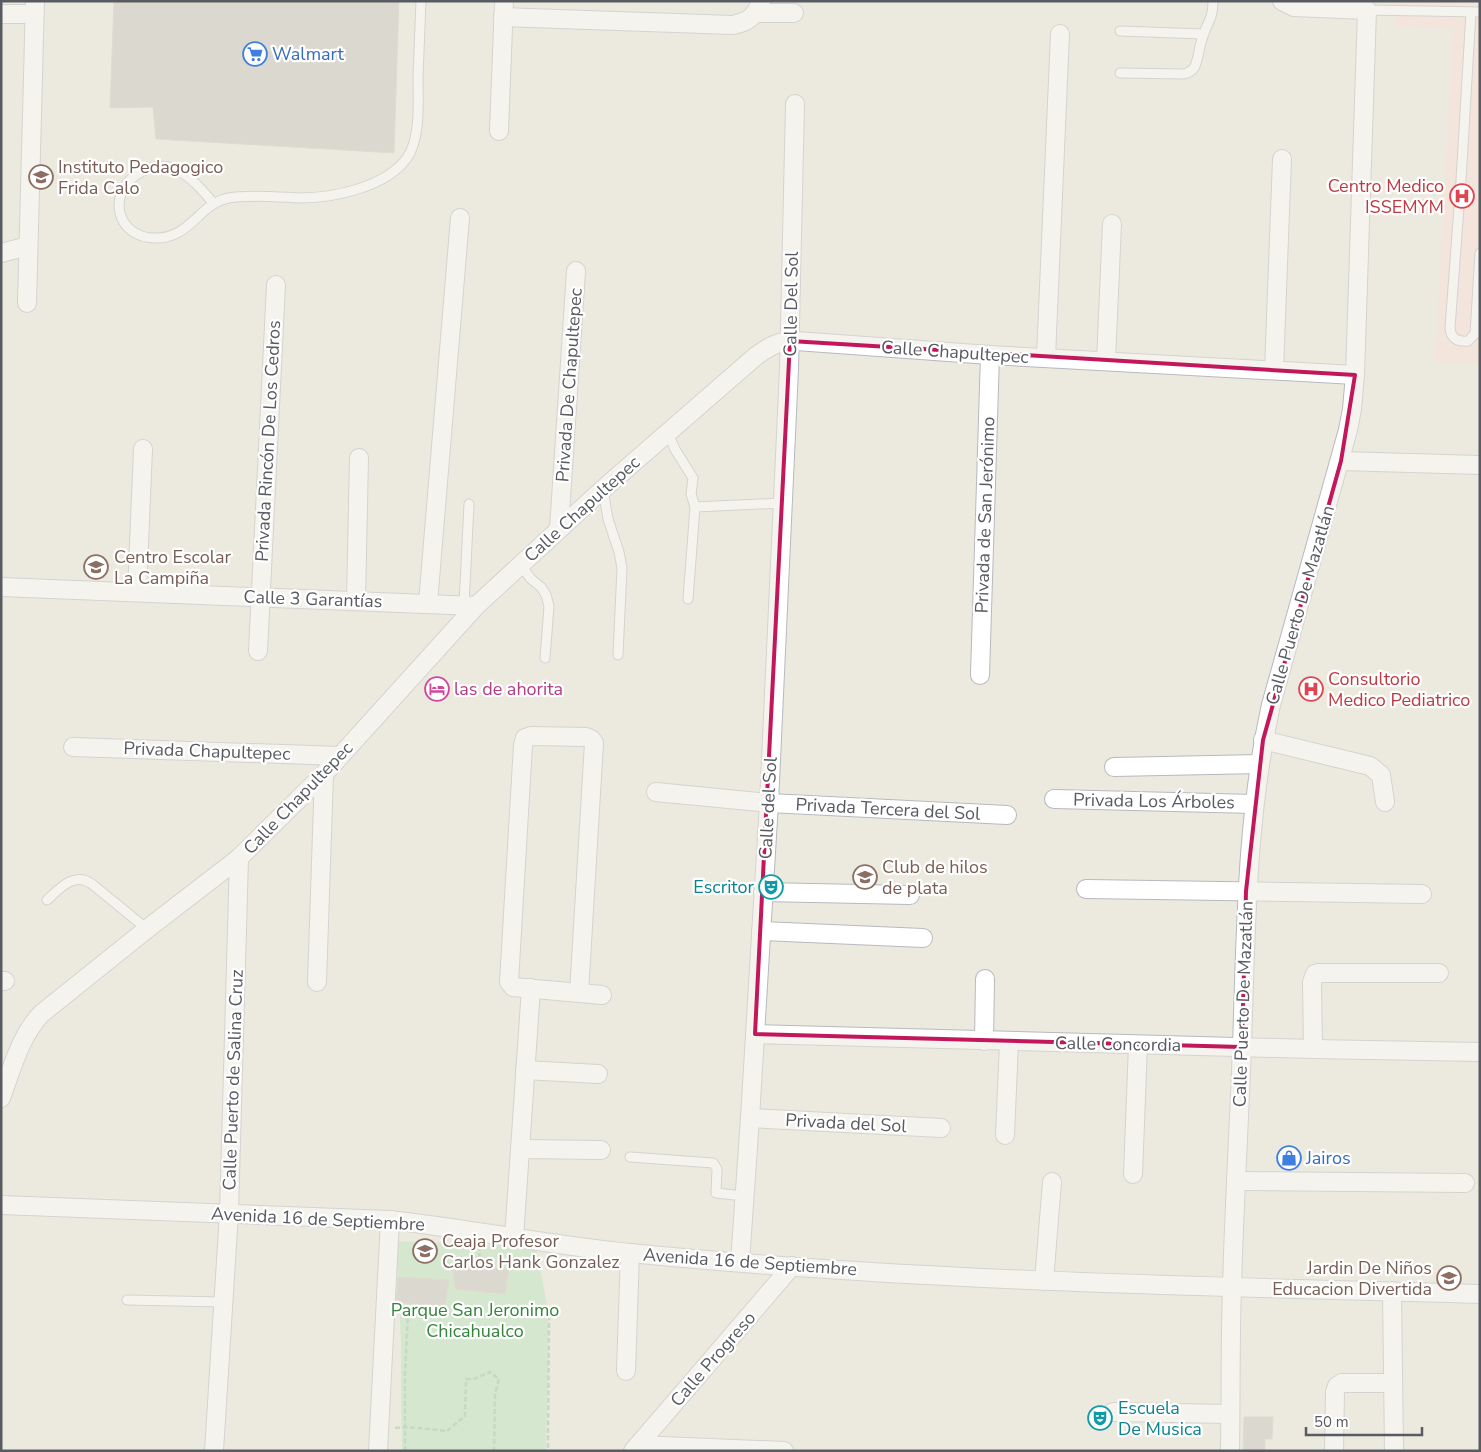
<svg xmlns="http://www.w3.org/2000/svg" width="1481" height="1452" font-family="'Nunito Sans',sans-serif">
<rect width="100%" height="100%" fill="#eceadf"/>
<path fill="#fbded9" d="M1393,1H1480V364H1435L1453,28L1395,27V2Z"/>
<path fill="#bbe4bd" d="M396,1241L536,1247L548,1310V1379L546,1451H402L401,1388V1342Z"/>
<g fill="#c6c3bc" stroke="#d0cbbe">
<path d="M114,1H399L394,153L156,139L153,107L110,108Z"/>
<path d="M452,1265L509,1269L505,1294L455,1289Z"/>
<path d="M398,1277L449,1280L445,1306L396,1303Z"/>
<path d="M1244,1417H1273L1272,1439H1265V1451H1243Z"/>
</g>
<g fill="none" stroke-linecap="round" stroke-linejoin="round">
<g stroke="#b7b9bf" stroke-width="11">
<g id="lane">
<path d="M1367,10L1480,12"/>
<path d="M1471,12L1461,180L1450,328C1451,339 1458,342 1468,341L1475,334L1480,253"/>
<path d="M1120,31L1203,34"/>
<path d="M1120,73L1184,74C1188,73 1191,72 1194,68C1199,59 1199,46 1203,36C1208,21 1213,19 1213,1"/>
<path d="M214,204C193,179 170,152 136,175C106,196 118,238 155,238C191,239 199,203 229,198C248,194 279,197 300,198C334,198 386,187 407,158C421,138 418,101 418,77C419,52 420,26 421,1"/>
<path d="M668,434L676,451L693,478L691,494L695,507L783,503"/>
<path d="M603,489L608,519L619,552L622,568L618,655"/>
<path d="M520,564L531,579L541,587L546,595L549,606L545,658"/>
<path d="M688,599L695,507"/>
<path d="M464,605L469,504"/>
<path d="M47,900C59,889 74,871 92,884L147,929"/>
<path d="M630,1157L713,1163L717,1169L716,1193L744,1196"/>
<path d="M127,1300L223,1302"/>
</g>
</g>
<g stroke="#b7b9bf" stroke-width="20">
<g id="street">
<path d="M756,13H794"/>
<path d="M1,14H34"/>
<path d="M503,17L733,25C748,22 756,16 761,1"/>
<path d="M499,131L504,1"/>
<path d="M1,253L28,246"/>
<path d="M27,303L35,1"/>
<path d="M1046,357L1060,34"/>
<path d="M1106,361L1112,224"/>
<path d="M1274,370L1282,159"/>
<path d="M1341,461L1480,465"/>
<path d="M559,529L576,271"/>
<path d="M1,587L476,606"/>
<path d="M137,591L143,449"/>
<path d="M356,600L359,458"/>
<path d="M428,603L460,218"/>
<path d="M258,651L276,285"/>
<path d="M980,675L990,355"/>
<path d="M1263,740L1370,766L1381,775L1385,802"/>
<path d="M73,747L340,756"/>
<path d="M1114,767L1260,764"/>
<path d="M656,792L769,803L1007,815"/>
<path d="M1054,799L1254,804"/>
<path d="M1086,889L1422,894"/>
<path d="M763,892L910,895"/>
<path d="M761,931L923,938"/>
<path d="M1,981H5"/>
<path d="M317,982L324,774"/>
<path d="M579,993L594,743L591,739L586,737L531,736L525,738L523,745L509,982L513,987L602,995"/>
<path d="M755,1034L1313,1049L1480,1052"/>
<path d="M984,1041L985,979"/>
<path d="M1313,1049L1312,982L1315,974L1318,973H1439"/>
<path d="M525,1070L598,1074"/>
<path d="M1,1098C12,1068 20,1037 41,1014L147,929L239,858L324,774L476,606L603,489L756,356C770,346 778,341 796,341L990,355L1355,375"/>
<path d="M750,1118L941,1128"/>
<path d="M1005,1135L1009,1042"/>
<path d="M520,1149L601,1150"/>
<path d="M1133,1174L1138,1045"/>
<path d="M1236,1181L1465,1183"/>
<path d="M1,1205L390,1220C470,1229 549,1245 630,1253C912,1281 1196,1286 1480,1294"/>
<path d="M514,1238L531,988"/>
<path d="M740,1262L750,1118L769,803L789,369L795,104"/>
<path d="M1044,1281L1052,1182"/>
<path d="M1392,1291L1394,1451"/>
<path d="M626,1371L630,1253"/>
<path d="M1113,1412L1230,1414"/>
<path d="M638,1445L784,1451"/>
<path d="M214,1451L229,1213L239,858"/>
<path d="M378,1451L390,1220"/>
<path d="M633,1451L792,1266"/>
<path d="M1230,1451C1231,1397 1230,1342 1232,1288C1234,1208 1239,1127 1242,1047C1246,931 1246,818 1271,705L1348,430L1352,409L1355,375L1367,10L1294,7L1282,1"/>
<path d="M1334,1451L1335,1392L1337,1386L1342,1383H1392"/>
</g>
</g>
<g stroke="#94c5a5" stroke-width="2.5" stroke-dasharray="5 2.5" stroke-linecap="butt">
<path d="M479,1258L480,1247"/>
<path d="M395,1428L406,1427L447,1431L465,1416L466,1379H474L490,1372L499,1379L495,1394L494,1451"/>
<path d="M405,1451V1375L408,1313L549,1317L548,1451"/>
</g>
<use href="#lane" stroke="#fff" stroke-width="9"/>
<use href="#street" stroke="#fff" stroke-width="18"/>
</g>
<path d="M0 0H1481V1452H0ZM790,341L1355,375L1341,461L1263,740L1246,891L1242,1047L755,1034Z" fill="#eceadf" fill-opacity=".55" fill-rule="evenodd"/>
<path fill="none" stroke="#c2185b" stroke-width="4" stroke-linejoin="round" d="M790,341L1355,375L1341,461L1263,740L1246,891L1242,1047L755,1034Z"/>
<defs>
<g id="supermarket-ring" transform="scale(1.25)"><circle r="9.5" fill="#fff" stroke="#3f7fe0" stroke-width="1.5"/><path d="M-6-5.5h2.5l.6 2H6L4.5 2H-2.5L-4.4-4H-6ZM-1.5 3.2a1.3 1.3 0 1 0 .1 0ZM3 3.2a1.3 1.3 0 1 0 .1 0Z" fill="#3f7fe0"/></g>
<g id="school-ring" transform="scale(1.25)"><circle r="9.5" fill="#fff" stroke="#8d6e63" stroke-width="1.5"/><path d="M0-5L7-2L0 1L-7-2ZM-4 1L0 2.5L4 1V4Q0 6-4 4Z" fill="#8d6e63"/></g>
<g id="hospital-ring" transform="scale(1.25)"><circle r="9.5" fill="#fff" stroke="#e0444e" stroke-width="1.5"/><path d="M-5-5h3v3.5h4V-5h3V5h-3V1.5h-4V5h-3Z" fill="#e0444e"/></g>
<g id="hotel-ring" transform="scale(1.25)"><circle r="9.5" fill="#fff" stroke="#d1479c" stroke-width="1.5"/><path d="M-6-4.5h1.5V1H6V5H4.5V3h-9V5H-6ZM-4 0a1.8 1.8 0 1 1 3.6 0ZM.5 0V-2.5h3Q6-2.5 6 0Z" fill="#d1479c"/></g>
<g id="university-ring" transform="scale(1.25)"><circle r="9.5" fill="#fff" stroke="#8d6e63" stroke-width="1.5"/><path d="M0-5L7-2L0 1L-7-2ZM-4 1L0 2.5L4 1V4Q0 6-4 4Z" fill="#8d6e63"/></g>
<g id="theatre-ring" transform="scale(1.25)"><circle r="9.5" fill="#fff" stroke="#0f9aa8" stroke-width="1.5"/><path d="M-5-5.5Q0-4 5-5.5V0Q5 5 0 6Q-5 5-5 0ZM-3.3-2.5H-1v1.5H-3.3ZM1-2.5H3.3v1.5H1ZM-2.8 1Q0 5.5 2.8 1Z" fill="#0f9aa8"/></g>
<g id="shop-ring" transform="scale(1.25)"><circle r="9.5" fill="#fff" stroke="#3f7fe0" stroke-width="1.5"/><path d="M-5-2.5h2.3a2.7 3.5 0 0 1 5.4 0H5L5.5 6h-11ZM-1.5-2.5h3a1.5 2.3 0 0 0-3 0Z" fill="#3f7fe0"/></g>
</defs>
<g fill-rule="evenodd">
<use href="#supermarket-ring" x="255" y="54"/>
<use href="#school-ring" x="41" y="177"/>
<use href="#hospital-ring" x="1462" y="196"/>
<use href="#school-ring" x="96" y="567"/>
<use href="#hotel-ring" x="437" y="689"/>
<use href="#hospital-ring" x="1311" y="689"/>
<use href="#university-ring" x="865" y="877"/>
<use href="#theatre-ring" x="771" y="887"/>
<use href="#shop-ring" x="1289" y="1158"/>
<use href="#school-ring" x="425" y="1251"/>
<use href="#school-ring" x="1449" y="1278"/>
<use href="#theatre-ring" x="1100" y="1418"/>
</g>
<g text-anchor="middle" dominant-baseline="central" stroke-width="4.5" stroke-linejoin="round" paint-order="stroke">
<g font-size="18" fill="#366cbe" stroke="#fff" text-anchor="start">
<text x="272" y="54">Walmart</text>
<text x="1306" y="1158">Jairos</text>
</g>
<g font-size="18" fill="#785e54" stroke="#fff" text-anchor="start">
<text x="58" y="167">Instituto Pedagogico<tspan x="58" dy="21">Frida Calo</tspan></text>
<text x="114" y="557">Centro Escolar<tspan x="114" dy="21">La Campiña</tspan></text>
<text x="882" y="867">Club de hilos<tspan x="882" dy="21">de plata</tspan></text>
<text x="442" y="1241">Ceaja Profesor<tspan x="442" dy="21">Carlos Hank Gonzalez</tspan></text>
<text x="1432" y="1268" text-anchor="end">Jardin De Niños<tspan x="1432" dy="21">Educacion Divertida</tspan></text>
</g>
<g font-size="18" fill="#be3a42" stroke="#fff" text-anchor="end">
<text x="1444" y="186">Centro Medico<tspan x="1444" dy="21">ISSEMYM</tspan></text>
<text x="1328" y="679" text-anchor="start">Consultorio<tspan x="1328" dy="21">Medico Pediatrico</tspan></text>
</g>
<g font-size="18" fill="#585b61" stroke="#fff">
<text transform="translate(791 304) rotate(-89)">Calle Del Sol</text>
<text transform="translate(955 352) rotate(4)">Calle Chapultepec</text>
<text transform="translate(569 385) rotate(-86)">Privada De Chapultepec</text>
<text transform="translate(268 441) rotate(-87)">Privada Rincón De Los Cedros</text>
<text transform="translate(582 509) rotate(-42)">Calle Chapultepec</text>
<text transform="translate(985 515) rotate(-88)">Privada de San Jerónimo</text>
<text transform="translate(313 599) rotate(2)">Calle 3 Garantías</text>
<text transform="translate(1300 605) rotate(-74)">Calle Puerto De Mazatlán</text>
<text transform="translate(207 751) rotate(2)">Privada Chapultepec</text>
<text transform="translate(298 798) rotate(-46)">Calle Chapultepec</text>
<text transform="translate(1154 801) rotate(1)">Privada Los Árboles</text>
<text transform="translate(768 808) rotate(-87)">Calle del Sol</text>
<text transform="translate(888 809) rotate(3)">Privada Tercera del Sol</text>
<text transform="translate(1243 1004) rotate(-88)">Calle Puerto De Mazatlán</text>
<text transform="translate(1118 1044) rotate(1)">Calle Concordia</text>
<text transform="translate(233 1080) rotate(-88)">Calle Puerto de Salina Cruz</text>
<text transform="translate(846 1123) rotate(3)">Privada del Sol</text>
<text transform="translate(318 1219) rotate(3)">Avenida 16 de Septiembre</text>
<text transform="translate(750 1262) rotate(4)">Avenida 16 de Septiembre</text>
<text transform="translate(713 1359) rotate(-49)">Calle Progreso</text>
</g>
<g font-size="18" fill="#b23c85" stroke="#fff" text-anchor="start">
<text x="454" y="689">las de ahorita</text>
</g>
<g font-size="18" fill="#0d838f" stroke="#fff" text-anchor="end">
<text x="754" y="887">Escritor</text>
<text x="1118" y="1408" text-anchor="start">Escuela<tspan x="1118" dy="21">De Musica</tspan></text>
</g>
<g font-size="18" fill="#34843c" stroke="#fff">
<text x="475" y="1310">Parque San Jeronimo<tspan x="475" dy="21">Chicahualco</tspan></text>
</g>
</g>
<rect width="1481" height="1452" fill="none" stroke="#585b61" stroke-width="5"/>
<path d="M1306 1427v8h116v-8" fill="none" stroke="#585b61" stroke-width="2.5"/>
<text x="1314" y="1427" font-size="15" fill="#585b61" stroke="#ffffff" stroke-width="4" paint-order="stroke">50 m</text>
</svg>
